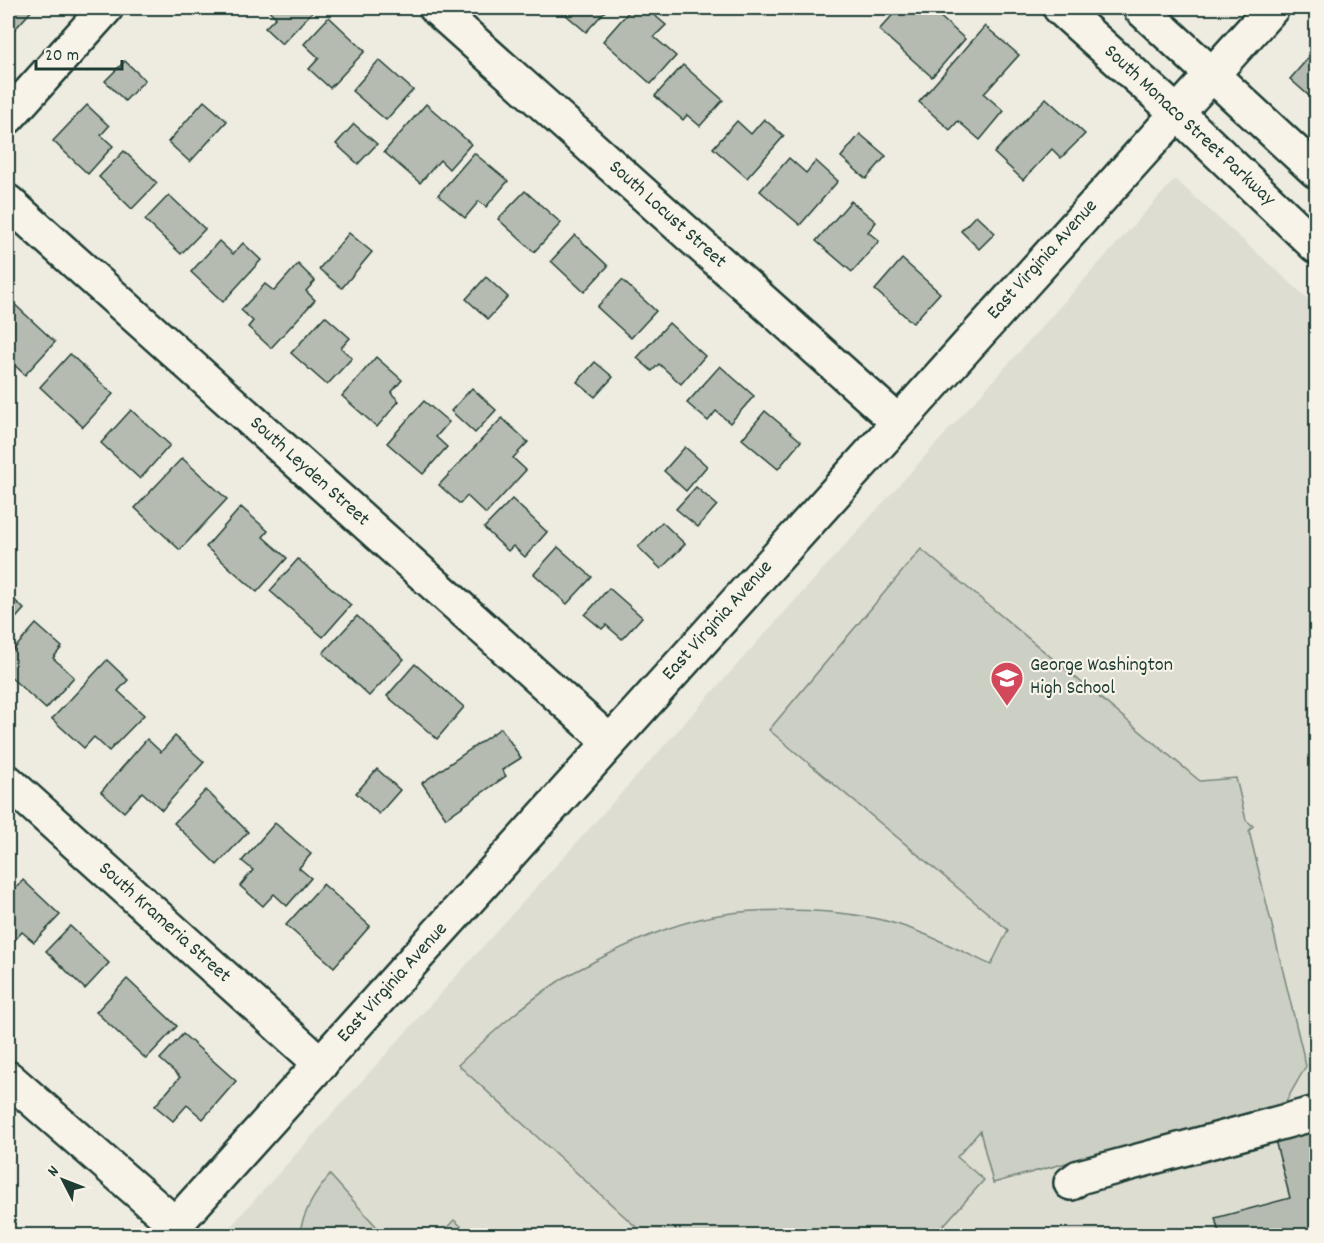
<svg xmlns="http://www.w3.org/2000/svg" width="1324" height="1243" font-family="Dekko,sans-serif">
<rect width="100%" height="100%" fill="#eeece1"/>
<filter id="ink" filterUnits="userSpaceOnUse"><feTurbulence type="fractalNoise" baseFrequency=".0167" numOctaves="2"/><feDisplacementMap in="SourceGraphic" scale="12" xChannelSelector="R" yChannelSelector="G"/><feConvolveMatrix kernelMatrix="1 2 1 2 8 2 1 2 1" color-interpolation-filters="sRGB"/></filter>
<g filter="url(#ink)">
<path fill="#ddddd2" d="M1175,179L1316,306V1235L222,1236Z"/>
<g fill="#cccfc4" stroke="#76867c" stroke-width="1.5">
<path d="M921,549L1200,781L1236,778L1246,820L1253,826L1249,831L1306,1066L1285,1103L993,1183L980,1131L957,1157L984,1180L935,1235H645L458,1065C490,1035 522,1005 559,981C570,973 583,968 595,961C626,945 658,930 692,921C744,906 819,908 873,918C914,926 953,947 991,965L1008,930L769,730Z"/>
<path d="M330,1175L384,1235H299C304,1211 314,1194 330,1175Z"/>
<path d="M454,1220L471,1235H440Z"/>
</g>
<g fill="#b5bbb0" stroke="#1f3d34" stroke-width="1.5">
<path d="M8,8H34L8,37Z"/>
<path d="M266,8H316L282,44L265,28L276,17Z"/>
<path d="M558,8H608L586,32Z"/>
<path d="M632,8H646L666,25L654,37L676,56L651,84L603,41Z"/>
<path d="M899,8H942L937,14L965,39L932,77L879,30Z"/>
<path d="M329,17L365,51L330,88L309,69L319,58L304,44Z"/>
<path d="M985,26L1019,55L984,94L1004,111L980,140L958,121L950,130L919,102Z"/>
<path d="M1316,49V102L1290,79Z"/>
<path d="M379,60L413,90L386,120L352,91Z"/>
<path d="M125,61L145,80L125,101L105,81Z"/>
<path d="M683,65L723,100L700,126L687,115L683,120L655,96Z"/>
<path d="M1046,98L1085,134L1061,158L1052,149L1023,180L994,153Z"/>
<path d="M204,101L227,121L190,162L168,142Z"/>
<path d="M426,104L471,144L449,169L440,160L420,183L384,152Z"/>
<path d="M87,105L109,126L101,135L113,146L88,174L53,141Z"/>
<path d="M764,119L784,136L747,178L713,148L737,121L751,134Z"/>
<path d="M354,124L377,144L358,164L336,144Z"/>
<path d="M860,134L886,156L866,179L841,157Z"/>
<path d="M124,151L157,183L132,209L99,177Z"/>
<path d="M474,153L508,181L486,207L479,201L465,218L438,195Z"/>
<path d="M789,158L806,173L816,161L838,181L800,225L760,191Z"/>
<path d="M525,191L561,223L534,252L498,219Z"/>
<path d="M169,195L205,229L181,254L145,220Z"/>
<path d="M851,201L876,222L868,232L879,241L852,272L816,241Z"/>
<path d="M976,215L995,233L979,249L961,231Z"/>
<path d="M349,233L372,252L342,288L319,269Z"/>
<path d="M575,235L608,266L584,292L551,261Z"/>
<path d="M219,241L233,254L243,243L261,260L223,302L191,272Z"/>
<path d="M902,259L940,293L913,323L875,290Z"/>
<path d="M298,264L315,281L306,291L315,300L271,348L248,327L253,321L241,310L265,284L274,291Z"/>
<path d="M486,277L508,297L488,319L466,299Z"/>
<path d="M622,280L656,311L631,338L597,307Z"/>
<path d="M11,301L55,342L25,375L8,359V305Z"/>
<path d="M325,316L350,338L341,348L352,358L327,385L291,353Z"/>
<path d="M669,323L705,356L681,384L659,364L652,371L637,358Z"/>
<path d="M70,354L113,394L83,427L40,387Z"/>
<path d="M376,357L402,380L391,393L399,401L377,427L342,396Z"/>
<path d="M595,362L613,377L595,397L577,382Z"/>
<path d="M720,366L754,396L730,423L716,411L708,421L687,403Z"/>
<path d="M472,388L496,410L475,433L451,411Z"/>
<path d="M424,401L449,422L436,437L447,447L423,474L387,443Z"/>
<path d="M131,410L170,445L140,479L101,443Z"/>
<path d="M765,411L801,441L778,469L742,439Z"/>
<path d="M502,418L528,442L513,458L526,470L486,514L467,496L460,504L439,485Z"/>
<path d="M685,447L707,466L686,491L664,471Z"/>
<path d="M182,458L227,499L180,550L135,508Z"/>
<path d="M696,487L717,505L698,527L676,509Z"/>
<path d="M512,499L547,532L525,557L513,546L508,551L484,528Z"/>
<path d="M241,507L268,531L263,537L287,558L257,592L206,547Z"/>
<path d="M662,522L685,544L661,569L638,547Z"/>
<path d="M558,547L592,577L567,604L534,574Z"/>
<path d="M298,559L351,605L323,637L270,591Z"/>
<path d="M609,588L642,617L622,639L606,625L602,629L585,615Z"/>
<path d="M8,594L24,609L8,627Z"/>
<path d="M357,616L404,659L369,696L323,653Z"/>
<path d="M36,624L62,647L53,658L74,677L46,709L8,675V656Z"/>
<path d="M107,660L128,680L118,691L144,715L109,751L94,737L84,748L52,719Z"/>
<path d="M415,664L464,707L437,739L387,696Z"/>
<path d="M501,728L521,758L502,770L506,776L446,818L422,783Z"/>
<path d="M175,736L204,762L162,810L142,792L124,812L101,792L147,739L161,752Z"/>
<path d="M377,769L400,790L379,814L356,793Z"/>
<path d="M206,790L248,832L217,865L174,823Z"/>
<path d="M275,823L311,854L299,868L311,878L287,906L274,894L263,906L240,886L253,870L242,861Z"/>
<path d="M23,880L60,915L34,942L22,932L13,942L8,937V897Z"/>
<path d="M323,884L370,926L334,967L286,925Z"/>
<path d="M70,926L109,963L85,989L46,951Z"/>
<path d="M127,979L177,1026L146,1059L96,1012Z"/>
<path d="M183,1034L236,1081L203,1119L187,1105L173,1121L155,1106L180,1077L160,1059Z"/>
<path d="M1316,1125V1236H1220L1215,1218L1290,1198L1274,1136Z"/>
</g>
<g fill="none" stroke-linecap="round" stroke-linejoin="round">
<g stroke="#1f3d34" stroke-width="38">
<g id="minor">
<path d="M436,8L898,422"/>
<path d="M8,117L106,8"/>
<path d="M8,202L610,742"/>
<path d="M8,782L321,1064"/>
<path d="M8,1078L175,1224"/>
<path d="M1071,1183L1079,1177L1316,1113"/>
<path d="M165,1236L1272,8"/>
</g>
</g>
<g stroke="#1f3d34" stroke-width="38">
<g id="major">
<path d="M1060,8L1177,113L1316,246"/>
<path d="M1140,8L1316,171"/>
</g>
</g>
<use href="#minor" stroke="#f7f3e8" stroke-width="33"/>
<use href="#major" stroke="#f7f3e8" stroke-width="33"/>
</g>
</g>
<defs>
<g id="school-pin" transform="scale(1.725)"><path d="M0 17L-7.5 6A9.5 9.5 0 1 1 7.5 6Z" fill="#d1495b" stroke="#f7f3e8"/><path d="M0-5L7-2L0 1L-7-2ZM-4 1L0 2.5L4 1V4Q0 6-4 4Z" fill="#fff"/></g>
</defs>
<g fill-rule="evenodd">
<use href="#school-pin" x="1007" y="678"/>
</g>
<g text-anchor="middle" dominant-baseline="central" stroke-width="4.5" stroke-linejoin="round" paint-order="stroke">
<g font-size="20" fill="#1f3d34" stroke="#f7f3e8">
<text transform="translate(1189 126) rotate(43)">South Monaco Street Parkway</text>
<text transform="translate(667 215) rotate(42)">South Locust Street</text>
<text transform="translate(1043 260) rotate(-48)">East Virginia Avenue</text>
<text transform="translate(309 472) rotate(42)">South Leyden Street</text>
<text transform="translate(718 621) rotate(-48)">East Virginia Avenue</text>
<text transform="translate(164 923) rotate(42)">South Krameria Street</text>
<text transform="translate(393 983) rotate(-48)">East Virginia Avenue</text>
</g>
<g font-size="20" fill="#1f3d34" stroke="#f7f3e8" text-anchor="start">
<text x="1030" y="666">George Washington<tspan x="1030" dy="23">High School</tspan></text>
</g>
</g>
<rect width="1324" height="1243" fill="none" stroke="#f7f3e8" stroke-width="30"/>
<rect x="15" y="15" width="1294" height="1213" fill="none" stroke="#1f3d34" stroke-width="2" filter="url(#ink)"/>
<g transform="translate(63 1180) rotate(312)" stroke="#f7f3e8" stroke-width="4.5" paint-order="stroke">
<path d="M0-4.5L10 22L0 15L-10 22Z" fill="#1f3d34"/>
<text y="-9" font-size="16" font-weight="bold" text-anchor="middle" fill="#1f3d34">N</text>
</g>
<path d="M36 60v9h86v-9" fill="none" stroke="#1f3d34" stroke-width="3"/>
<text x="45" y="60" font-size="18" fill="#1f3d34" stroke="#f7f3e8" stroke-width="4.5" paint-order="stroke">20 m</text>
</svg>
